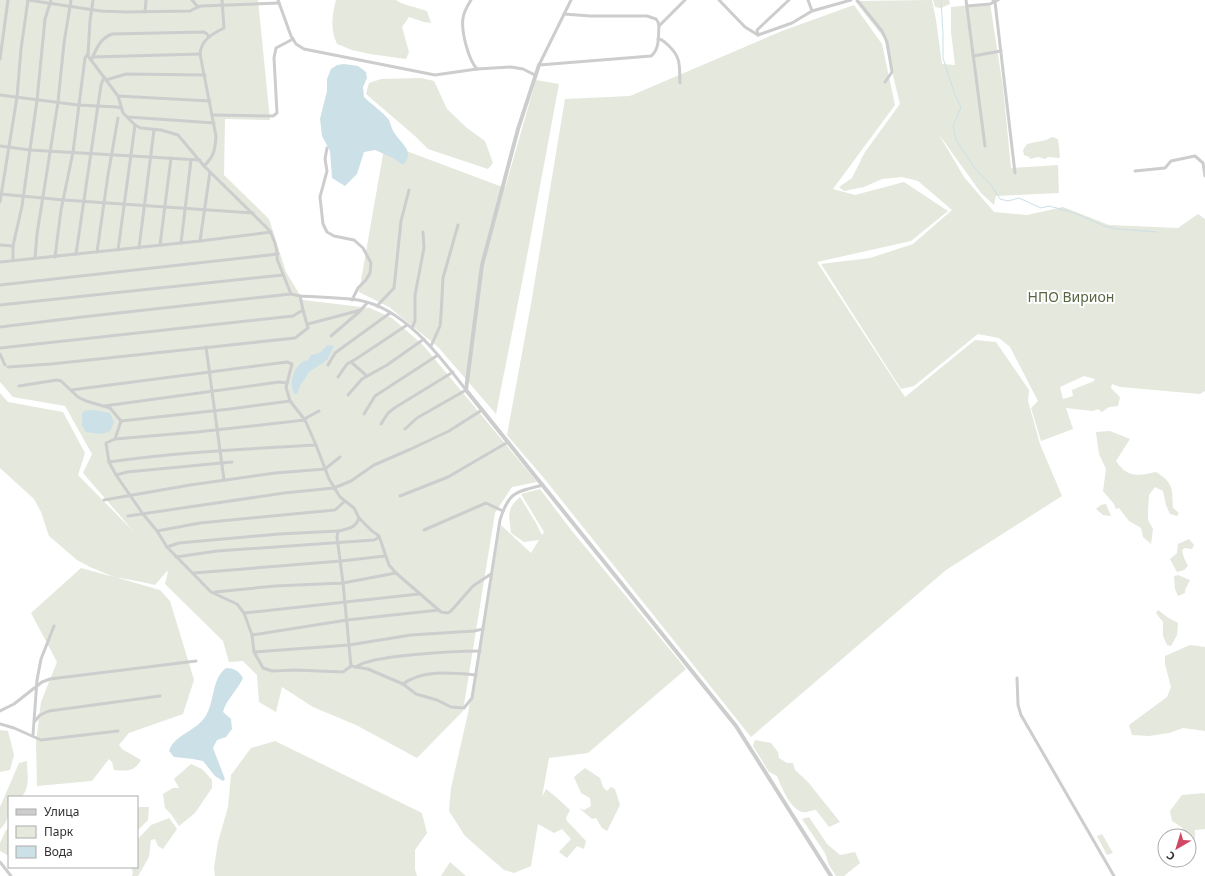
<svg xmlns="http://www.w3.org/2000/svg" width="1205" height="876" font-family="'Noto Sans',sans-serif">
<rect width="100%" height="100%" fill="#fff"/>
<g fill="#e4e8dd" fill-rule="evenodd">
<path d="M0,0H258L270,120L225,119L224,175L269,219L286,272L303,300L370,308L392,318L423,345L537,482L512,487L495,513L463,711L417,758L356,725L313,707L282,687L276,712L259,702L257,675L243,661L229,662L223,641L165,584L168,572L167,571L155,585L142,582L115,577L160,590L170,601L194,680L183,714L129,733L119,745L122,749L141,760C134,772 127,771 114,770L112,762L109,759L92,781L37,786L36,742L41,702L57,662L31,613L81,568L114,577L90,567L77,560L49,536L41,512L34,499L0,468V393L8,402L63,412L85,453L78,475L135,533L83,473L92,454L65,406L13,397L0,382Z"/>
<path d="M336,0H413H396C404,6 417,7 427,11L431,23L424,22L409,17L402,27L409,52L406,59L370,54L352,50L337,44C330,28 332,16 336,0Z"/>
<path d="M932,0L936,20L942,64L955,65L951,32V7L990,3L1003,87L1011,168L1058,165L1059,193L996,196L994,205L981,193L938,133L964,177L994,212L1027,215L1063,207L1109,225L1178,228L1198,214L1205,219V391L1200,394L1120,387L1112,384L1111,388L1120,397L1118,406L1109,407L1102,412L1098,409L1093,411L1066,408L1073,429L1041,441L1031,408L1038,401L1010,347L999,338L978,334L914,386L901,389L821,264L870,258L913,244L952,210L918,181L902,177L882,179L864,187L844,191L839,187L852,178L865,152L900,104L884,38L855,1ZM1084,376L1095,379L1094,381L1072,390L1073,396L1063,399L1060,387Z"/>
<path d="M933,0H949L950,4L941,8L935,7Z"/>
<path d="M854,5L882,44L895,105L833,189L855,195L904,182L948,211L911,241L817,262L905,397L975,340L996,342L1029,390L1028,401L1040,444L1062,496L946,570L751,737L543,477L507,435L531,304L565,99L630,96L782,31Z"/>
<path d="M421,78L434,81L447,109L467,128L485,141L493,163L488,169L428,149L415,136L366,94L369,83L381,79Z"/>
<path d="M536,80L559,84L525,267L496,414L438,347L389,307L359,292L385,143L505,188Z"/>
<path d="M1052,137L1058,139L1060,157L1058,158L1048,157L1045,159L1038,157L1030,159L1029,157L1024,155L1023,150L1027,144L1046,140Z"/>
<path d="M1110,431L1130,439L1116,461C1127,478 1138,476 1156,472C1174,483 1172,489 1173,508L1179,513L1177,516L1170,514L1166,505L1163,491L1155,487L1149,495L1148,511V520L1153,529L1151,544L1143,537L1141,528L1129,521L1119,508L1116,509L1114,504L1103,491L1106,469L1099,454L1096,432Z"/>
<path d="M540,489L572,531L686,669L588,753L549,758L542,797L546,789L556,797L570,810L566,818L567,821L586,841L584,849L577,846L567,858L559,852L571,839L562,829L554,833L538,824L531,866L514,873L504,870L465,836L449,811L451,788L468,713L501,525L531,553L539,540L524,542L511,533C509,515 506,509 520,497L536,523L542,535L544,532L521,494Z"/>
<path d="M1106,504L1111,516L1103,515L1096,509L1101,505Z"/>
<path d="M1189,539L1194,545L1192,549L1185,548L1182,550L1184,558L1188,566L1184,570L1177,572L1170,559L1177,553L1178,544Z"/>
<path d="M1178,575L1190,580L1185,590V593L1178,596L1175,589L1174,576Z"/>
<path d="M1158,610L1167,617L1178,623L1177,635L1171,646L1167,645L1163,636V622L1156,613Z"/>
<path d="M1190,645L1205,647V731L1183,728L1169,733L1149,736L1132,735L1129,725L1167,697L1171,687L1165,664V656Z"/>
<path d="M0,730L8,731L14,755L10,770L0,772Z"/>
<path d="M755,740L771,743L778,752L779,758L787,763H793L795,770L808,782L840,822L829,827L816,810C812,810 807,813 803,812C791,810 781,787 777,776L769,772L753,746Z"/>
<path d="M275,741L422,813L427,833L415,850V869L417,876H215L214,868L218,842L228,807L231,775L251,748Z"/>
<path d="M27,761C27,773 31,788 21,797H9C9,808 10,821 0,829V807L19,763Z"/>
<path d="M191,764L202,769L212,780V788L195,813L179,826L171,814L165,808L163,794L173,788H179L174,779Z"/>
<path d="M585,768L600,778L603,787L607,791L611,787L615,789L620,805L607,831L602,828L596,818L592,819L579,808L584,810L591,806L590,798L581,793L574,777Z"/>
<path d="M1204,793L1205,794V829L1195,830V841L1189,845V836H1179L1183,828L1172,821L1170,811L1182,795Z"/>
<path d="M140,807H149L148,820L137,831V808Z"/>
<path d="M809,817L827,844L840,855L855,852L860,863L844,876H836L829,865L825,853L802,819Z"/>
<path d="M169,818L177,829L163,849L158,846L155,839L151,840L149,857L138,876H132L133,872L131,867H137V840L151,825Z"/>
<path d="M9,829V856L0,851V843L6,830Z"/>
<path d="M1102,834L1113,853L1107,855L1097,836Z"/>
<path d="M450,862L466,876H441Z"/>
</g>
<g fill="#cce0e7">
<path d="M344,64L358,66L366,72L367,78L363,87L364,97C370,103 384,113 389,120C391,125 392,130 395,134C403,145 415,152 403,165L393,158L375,150L364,152L357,174L345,186L332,178L330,151L322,136L320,119L327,91V79L331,69L337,65Z"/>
<path d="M328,345L334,346L327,360L309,372L300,386L297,394H295C287,383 295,362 308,360L311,355L319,353Z"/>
<path d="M93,410L110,413L114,422L110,431L102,434L86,432L82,426V414L84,411Z"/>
<path d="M226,668C234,668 239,671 243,678C238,690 226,699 223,712L231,719L232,729L226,737L217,740L213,748L225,779L223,781L215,776L203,761L193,759L174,757L169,751C174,735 196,731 205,717C215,703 211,679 226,668Z"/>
</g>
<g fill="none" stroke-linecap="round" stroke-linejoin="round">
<path stroke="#cce0e7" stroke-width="1" d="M941,0L943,34V58L955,95L961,107L953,126L956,140L974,167L991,185L1000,199L1008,201L1019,198L1041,208L1049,206L1075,213L1104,226L1117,229L1157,232"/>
<g stroke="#cdcdcd" stroke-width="3">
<path d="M28,0L101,11L126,12L190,11L198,7"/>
<path d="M192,0L198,7L201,6L279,3"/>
<path d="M278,0L291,36L296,44L304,49L435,75L477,69"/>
<path d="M471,0C468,5 464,11 463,18C461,31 468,59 477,69L511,67L523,69L535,75"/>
<path d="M719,0L745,27L758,35L792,23L812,11L851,0"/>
<path d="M808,0L812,11"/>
<path d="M857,0L882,31L887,42L892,72L885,82"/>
<path d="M966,0L985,146"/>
<path d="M993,0L995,2L1015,173"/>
<path d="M967,6L990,4L998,0"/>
<path d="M145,12L146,0"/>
<path d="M564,14L590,16H647L656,19L658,22L659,26"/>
<path d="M758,35L757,30L789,0"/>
<path d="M658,39C663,39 664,42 668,45C682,58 679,66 680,83"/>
<path d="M88,54V56L118,96L123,113L135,125L141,128L161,130L178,135L204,166L268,229C274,237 278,250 277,259L291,294L300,296C319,297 339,297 358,300C404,308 439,355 466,390L417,418L405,429"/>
<path d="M973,56L1001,51"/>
<path d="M93,57L200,54"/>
<path d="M0,59L8,0"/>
<path d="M91,60C97,49 99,39 112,34L204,32L207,34L209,37"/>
<path d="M539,65L651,56C660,49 658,36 659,26L685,0"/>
<path d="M539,65L571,0"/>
<path d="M106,80L126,74L205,75"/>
<path d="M0,95L78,105L117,107L121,108"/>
<path d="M118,96L210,101"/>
<path d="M212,115L273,116L277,113L274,58L276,48L293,39"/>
<path d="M128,117L214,123"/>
<path d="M0,146L30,150L200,160"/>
<path d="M327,148L325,159L327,171L320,197L323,224L327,232L334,236L354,240L363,248L371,263L370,273L366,280L358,288L352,300"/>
<path d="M204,166C214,156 215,151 216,136L200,54C201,40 212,34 224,28L222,0"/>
<path d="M1135,171L1165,168L1171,161L1195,156L1203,163L1205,176"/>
<path d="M0,194L64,200L253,213"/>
<path d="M0,202L17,97L21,49L28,0"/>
<path d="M200,241L210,172"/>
<path d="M181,243L191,160"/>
<path d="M0,245L13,246"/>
<path d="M160,245L171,158"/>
<path d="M139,248L154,130"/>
<path d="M118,250L135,125"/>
<path d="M97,252L108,175L118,118"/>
<path d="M76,254L101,85L104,77"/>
<path d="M55,257L61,210L73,152L85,58L88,54L90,21L93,0"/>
<path d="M35,258L37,234L58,102L64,43L71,0"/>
<path d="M13,260V246L22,206L37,100L45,19L51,0"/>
<path d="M0,262L200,241L271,232"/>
<path d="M0,285L278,254"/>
<path d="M0,305L283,275"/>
<path d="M377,306L394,288L401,221L409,190"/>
<path d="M308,324L361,310"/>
<path d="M0,327L82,317L291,294"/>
<path d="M412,328L415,321V295L424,248L423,232"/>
<path d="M331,336L359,312L367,303"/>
<path d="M431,346L440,326L441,315L443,278L458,225"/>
<path d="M206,347L224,480"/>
<path d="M0,348L293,316L303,310L300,296"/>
<path d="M0,354L5,365"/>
<path d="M351,362L367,376"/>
<path d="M328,365L335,353L390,313"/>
<path d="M8,367L51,364L295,338L308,328L303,310"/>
<path d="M338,377L347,364L356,359L407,325"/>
<path d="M19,386L57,380L61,381L78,397L86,401L110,408L121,421L115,439L106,443L109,462L116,475L143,514L157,531L167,547L211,592L237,604L244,613L252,635L254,652L263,668L272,671L295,670L343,672L351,666L356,667L368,669L403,684L416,694L437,700L451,707L464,708L472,698L500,520C509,491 516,492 543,485"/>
<path d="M71,390L287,362L292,364L286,387L290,401L305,420L316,445L329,479L340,497L354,508L359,518C356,528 348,529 338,531L337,537L343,583L351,666"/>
<path d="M348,395L362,379L387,365L424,339"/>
<path d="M104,406L279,382L287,383"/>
<path d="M364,414L375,396L438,355"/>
<path d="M121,421L230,409L290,401"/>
<path d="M381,424L388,413L396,407L453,372"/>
<path d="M115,439L197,432L305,420L306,418L319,411"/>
<path d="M109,462C178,452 247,449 316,445"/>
<path d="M116,475L127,472L232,462"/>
<path d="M400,496L448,477L508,442"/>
<path d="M104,500L190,485L275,473L325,469L340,457"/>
<path d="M128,516L284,493L334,488L351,481L374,465L411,449L449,431L482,410"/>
<path d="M424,530L486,503L503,511"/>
<path d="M157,531L200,523L335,510L345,501"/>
<path d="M379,536L389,565L396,573L441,612L448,613L451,611L473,586L491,574"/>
<path d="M167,547L179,543L279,534L338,531"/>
<path d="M176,557L217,551L374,540L378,538V535L372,531L359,518"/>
<path d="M194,573L341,561L385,556"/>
<path d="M215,592L275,586L343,583L396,573"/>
<path d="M244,613L419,594"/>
<path d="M252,635L347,620L439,610"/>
<path d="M254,652L349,645L411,635L474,631L483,629"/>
<path d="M356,667C370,655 458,651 480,651"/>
<path d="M1017,678L1018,705L1021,715L1114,876"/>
<path d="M403,684C423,669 453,673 476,675"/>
<path d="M0,711L14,704L42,682L50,679L196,661"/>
<path d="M35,721L40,715L49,711L160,696"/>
<path d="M0,724L14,728L41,740L118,731"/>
<path d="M33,735L37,680L41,659L54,626"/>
<path d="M0,862L11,876"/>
</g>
<path stroke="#cdcdcd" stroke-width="4" d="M539,65L518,129L482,265L466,390L736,726L831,876"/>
</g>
<g text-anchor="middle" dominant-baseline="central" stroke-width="4" stroke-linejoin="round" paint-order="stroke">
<g font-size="14" fill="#586742" stroke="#fff">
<text x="1071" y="296">НПО Вирион</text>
</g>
</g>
<rect x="8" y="796" width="130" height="72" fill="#ffffff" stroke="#acacac"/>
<rect x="16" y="809" width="20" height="6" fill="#cdcdcd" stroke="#acacac"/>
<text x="44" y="816" font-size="12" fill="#303030">Улица</text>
<rect x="16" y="826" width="20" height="12" fill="#e4e8dd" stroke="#acacac"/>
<text x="44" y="836" font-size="12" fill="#303030">Парк</text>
<rect x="16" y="846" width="20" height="12" fill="#cce0e7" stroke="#acacac"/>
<text x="44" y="856" font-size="12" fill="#303030">Вода</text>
<g transform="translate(1177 848) rotate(218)"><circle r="19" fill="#ffffff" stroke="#acacac"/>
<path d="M0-3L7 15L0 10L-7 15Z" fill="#d14864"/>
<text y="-6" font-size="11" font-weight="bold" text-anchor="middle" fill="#303030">С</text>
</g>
</svg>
